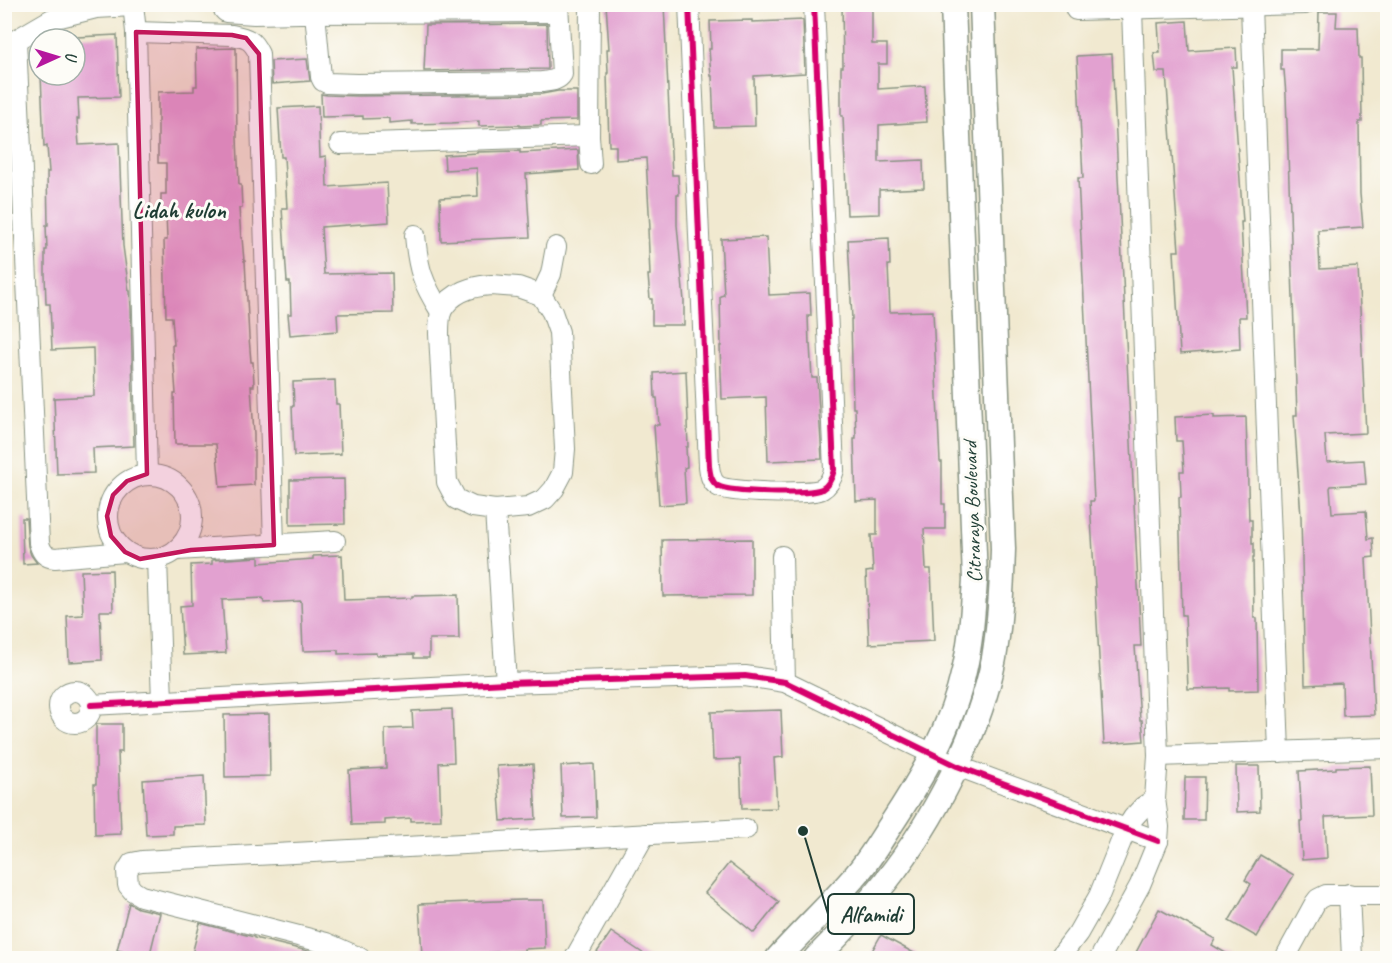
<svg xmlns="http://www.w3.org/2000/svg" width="1392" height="963" font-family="Caveat,sans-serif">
<rect width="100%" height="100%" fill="#fdfcf7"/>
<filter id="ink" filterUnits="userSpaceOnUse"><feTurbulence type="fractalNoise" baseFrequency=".0167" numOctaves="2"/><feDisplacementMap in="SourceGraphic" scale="12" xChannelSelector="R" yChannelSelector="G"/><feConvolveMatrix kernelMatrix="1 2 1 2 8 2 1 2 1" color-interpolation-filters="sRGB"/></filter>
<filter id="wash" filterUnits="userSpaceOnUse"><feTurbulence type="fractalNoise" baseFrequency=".008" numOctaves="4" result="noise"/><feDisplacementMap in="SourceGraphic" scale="24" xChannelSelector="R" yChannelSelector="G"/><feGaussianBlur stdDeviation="1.35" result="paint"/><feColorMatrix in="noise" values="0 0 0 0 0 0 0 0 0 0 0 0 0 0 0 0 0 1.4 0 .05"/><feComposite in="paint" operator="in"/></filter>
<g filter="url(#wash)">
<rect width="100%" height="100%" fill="#f1e9d0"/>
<g id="blocks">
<g fill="#e2a1d0">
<path d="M606,4H664L672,175H678L679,195H677V225L684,301V325H652V299H650L648,275H650L648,229H650L646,158L616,160V146H609L607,73H608L607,49H609Z"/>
<path d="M842,4H872V44H887V64H878V89L925,86L927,122L879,125V162L923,160L924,188L879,190V214L847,215L843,116H841V67H843Z"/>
<path d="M1319,12H1337L1336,27H1358L1359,58H1361L1362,122H1359L1360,194L1363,227L1318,230L1320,269L1358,267L1366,433L1325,435L1327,462L1364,460L1366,484L1331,486L1330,488L1332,513L1366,511L1368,539L1373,538L1374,557L1366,558L1374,715L1343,716L1342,683L1305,685L1301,517L1294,415H1297L1286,95L1284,70H1281V49H1318Z"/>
<path d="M752,20V22L803,20L805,73L754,76L755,126L714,127L712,76H711L709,49H711L710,21Z"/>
<path d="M1187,21L1189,51L1236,48L1237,67H1232L1243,222H1241L1246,317H1239L1240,349L1180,354L1174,251H1179L1166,72H1156L1154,53H1160L1158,23Z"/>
<path d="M547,24L548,69L424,71L426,25Z"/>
<path d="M117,35L119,97L78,98L79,119H77L79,145L119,143L123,246L129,291H130L131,309L134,446L93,448L94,473L57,474L54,398L94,396L93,348L52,350L50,304H46L45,274V250H47L46,225H48L47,172H49L47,146L44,147L41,75H75V71H78L77,37Z"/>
<path d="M236,48L237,138L239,185H241L242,208H239L241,238H242L244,261H245L249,337L251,362H253L254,386H251L254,434V485L220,487L216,444H175L174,394H176L174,366H173L172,345H174L172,317H166L164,240H167L166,213L161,214V194H166V163H158V92L194,91V86H197L196,49Z"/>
<path d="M1112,54L1141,646H1135L1140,720H1142L1144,741L1104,744L1090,501H1094L1078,178H1083L1077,56Z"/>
<path d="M307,59L310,81L272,84L271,61Z"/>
<path d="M558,91H577V120L541,121V125L520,126V125L479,126V121L452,123L412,124V121L389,123V118L363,119V116L322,117L321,94L327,95L357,96L542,94Z"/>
<path d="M318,106L320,157L326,156L327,187L387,183L389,222L321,227L324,274L392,273L393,313L337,314L338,331L290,335L288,314H291L290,282H287L282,208H287L284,157H281L278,108Z"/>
<path d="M578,150L579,170L526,174L530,237L441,241L440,198L478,196L477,168L445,170L444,155L477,153V152L520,151V153Z"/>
<path d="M766,237L769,295L810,293L811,316H808L809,344H810L812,378H817L822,459L768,461L766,397L722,399L720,346H721L720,296L724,295L721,239Z"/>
<path d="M889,238L890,265H888L890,312L933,311L940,462H942V504H945V529H924L926,569H931L934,641L869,644L866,572L873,571L871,535H877V500L856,501L854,439H856L855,408H853L851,319H852L848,240Z"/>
<path d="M686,371L688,422H687L688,447H686L687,467L684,468L686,503L659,505L654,425H659L657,398H655L654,373Z"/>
<path d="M335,380L336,404H339L341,454L294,456L292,406H294L293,382Z"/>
<path d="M1214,415V418L1246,417L1249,520H1252V543H1254V557H1253L1254,618H1257L1258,690L1229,691V688L1188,689L1185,615H1182L1179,497H1181L1180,471H1184L1182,441H1176L1175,417Z"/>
<path d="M344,479L345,524L290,525V480Z"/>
<path d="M22,518H26L28,546L31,555L37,563L23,564Z"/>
<path d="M752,539V595L663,596L662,540Z"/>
<path d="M342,555L344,600L412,598V596L458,595L459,639H429V658H414V654L376,655V653L338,654V650L303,651L301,601L264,603L263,598L222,600L226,653L183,655L180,606L192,605L191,565L212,564V560L259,557V563L313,559V556Z"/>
<path d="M112,570L113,611H100L102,660L69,662L67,616L83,615L81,571Z"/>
<path d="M452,709L454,762L439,763L441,820L411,821V818L385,820V824L352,825L349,770L386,768L385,729L413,728L412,711Z"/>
<path d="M781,710L783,757L774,758L777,808L742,809L740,759L713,760L711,712Z"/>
<path d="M269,714L270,776L225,777L224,715Z"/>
<path d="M96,724H122V752H118L121,834L95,835L94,784H96Z"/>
<path d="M533,764L536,819L501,821L497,766Z"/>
<path d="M594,764L596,817L563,818L561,766Z"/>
<path d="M1236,766H1259L1260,811L1237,812Z"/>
<path d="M1370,766L1372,815L1325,817L1327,858L1302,860L1300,821H1302L1299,771L1336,769V767Z"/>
<path d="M204,776L206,825L173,826V834L146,835L143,780Z"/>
<path d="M1185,777H1205L1204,820H1184Z"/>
<path d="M1260,855L1294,875L1257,937L1229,921L1251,884L1245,880Z"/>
<path d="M729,863L779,902L754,933L705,893Z"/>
<path d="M522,900H543L545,948L524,949V951L422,956L419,904Z"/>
<path d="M129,903L138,908L160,913L149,958L117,950Z"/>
<path d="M1159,909L1215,939L1212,945L1234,958H1133Z"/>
<path d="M200,923L254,937V938L316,953L315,958H191Z"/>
<path d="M611,932L650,958H593Z"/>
<path d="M881,935L923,958H868Z"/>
</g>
</g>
</g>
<g filter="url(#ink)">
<use href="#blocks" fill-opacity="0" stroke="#889382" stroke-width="1.5"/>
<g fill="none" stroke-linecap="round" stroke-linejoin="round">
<g stroke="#889382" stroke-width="22">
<g id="minor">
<path d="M133,4L136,32L147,474"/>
<path d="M222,4L224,10L226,12L254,14L300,13L558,12"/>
<path d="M590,4L589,136L591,164"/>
<path d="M689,4L709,466C710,474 711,482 718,486C728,493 811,495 822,489C829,485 832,478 834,470L814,4"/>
<path d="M1251,6L1279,752"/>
<path d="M1076,10L1305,4"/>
<path d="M315,13L321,77L323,81L327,83L357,84L542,82C549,81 558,81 562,74L558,4"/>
<path d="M136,32L232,35C247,38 252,39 259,54L274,545"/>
<path d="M16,40L39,543C42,553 45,557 55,558L125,552"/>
<path d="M4,46L16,40L52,19L96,8L133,6"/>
<path d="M340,144L589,136"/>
<path d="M415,235C418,269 422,282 441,312"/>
<path d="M491,285L518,287L541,295L552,312L559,332L565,449L563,472L554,489L545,499L528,507L495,510L473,507L456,499L447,482L439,334C439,327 439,316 442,310C452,292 473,286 491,285Z"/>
<path d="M541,295L551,274L556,247"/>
<circle cx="150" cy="517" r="42"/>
<path d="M495,510L506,683"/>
<path d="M177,550L335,541"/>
<path d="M782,556L785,682"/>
<path d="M157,559L162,701"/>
<circle cx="75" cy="707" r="16"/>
<path d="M91,705L506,683L745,676L785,682L957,766L1158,841"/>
<path d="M1158,756L1388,748"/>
<path d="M1349,894L1352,958"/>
<path d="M360,958L326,943L141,896L133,891L128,885L127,871L132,863L142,861L746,829"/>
<path d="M575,958L645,834"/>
<path d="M1059,958L1078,933L1099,896L1126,829L1133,818L1143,807L1155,799"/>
<path d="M1100,958L1140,885L1158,841L1159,827L1155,799L1158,756L1132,9"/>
<path d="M1285,958L1315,903L1318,899L1326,895H1388"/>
</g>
</g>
<g stroke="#889382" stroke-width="27">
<g id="major">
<path d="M778,958C803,930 831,904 856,875C869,860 879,843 890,826C921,779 952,727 964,671C971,641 973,610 975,580L953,4"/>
<path d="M816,958C840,934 864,909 886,881C933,822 980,732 994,658C1000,622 1002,586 1003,549L982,4"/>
</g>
</g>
<use href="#minor" stroke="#fff" stroke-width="20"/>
<use href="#major" stroke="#fff" stroke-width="24"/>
<g stroke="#fdfcf7" stroke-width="10">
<g id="cycleway">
<path d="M689,4L709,466C710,474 711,482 718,486C728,493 811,495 822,489C829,485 832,478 834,470L814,4"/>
<path d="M91,705L506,683L745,676L785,682L957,766L1158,841"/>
</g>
</g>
<use href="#cycleway" stroke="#d6006c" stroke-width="6"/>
</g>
</g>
<path fill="#c2185b" fill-opacity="0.2" stroke="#c2185b" stroke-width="4.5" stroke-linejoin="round" d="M136,32L232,35L246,38L259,54L274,545L191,550L140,559L125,552L111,536L107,516L113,495L127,481L147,474Z"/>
<g text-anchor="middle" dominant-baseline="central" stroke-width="6" stroke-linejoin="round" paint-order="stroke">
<g font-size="21" fill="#1f3d34" stroke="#fdfcf7">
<text transform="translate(972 512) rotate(-92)">Citraraya Boulevard</text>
</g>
<g font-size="24" font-weight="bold" fill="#1f3d34" stroke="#fdfcf7">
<text x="179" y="210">Lidah kulon</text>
</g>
</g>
<path fill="none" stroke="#1f3d34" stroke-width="2" d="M803 831L828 914"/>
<circle fill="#1f3d34" stroke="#fdfcf7" stroke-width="2" cx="803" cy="831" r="6"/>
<rect fill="#fdfcf7" stroke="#1f3d34" stroke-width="2" x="828" y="894" width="86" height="40" rx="6"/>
<g font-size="22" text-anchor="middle" font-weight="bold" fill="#1f3d34">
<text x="871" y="922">Alfamidi</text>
</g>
<rect width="1392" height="963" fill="none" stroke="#fdfcf7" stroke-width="24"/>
<g transform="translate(57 57) rotate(86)"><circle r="28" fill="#fdfcf7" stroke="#a4b0a9" stroke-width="1.5"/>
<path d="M0-4.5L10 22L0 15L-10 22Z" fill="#b5179e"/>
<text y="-9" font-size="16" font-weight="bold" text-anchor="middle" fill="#1f3d34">U</text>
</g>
</svg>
